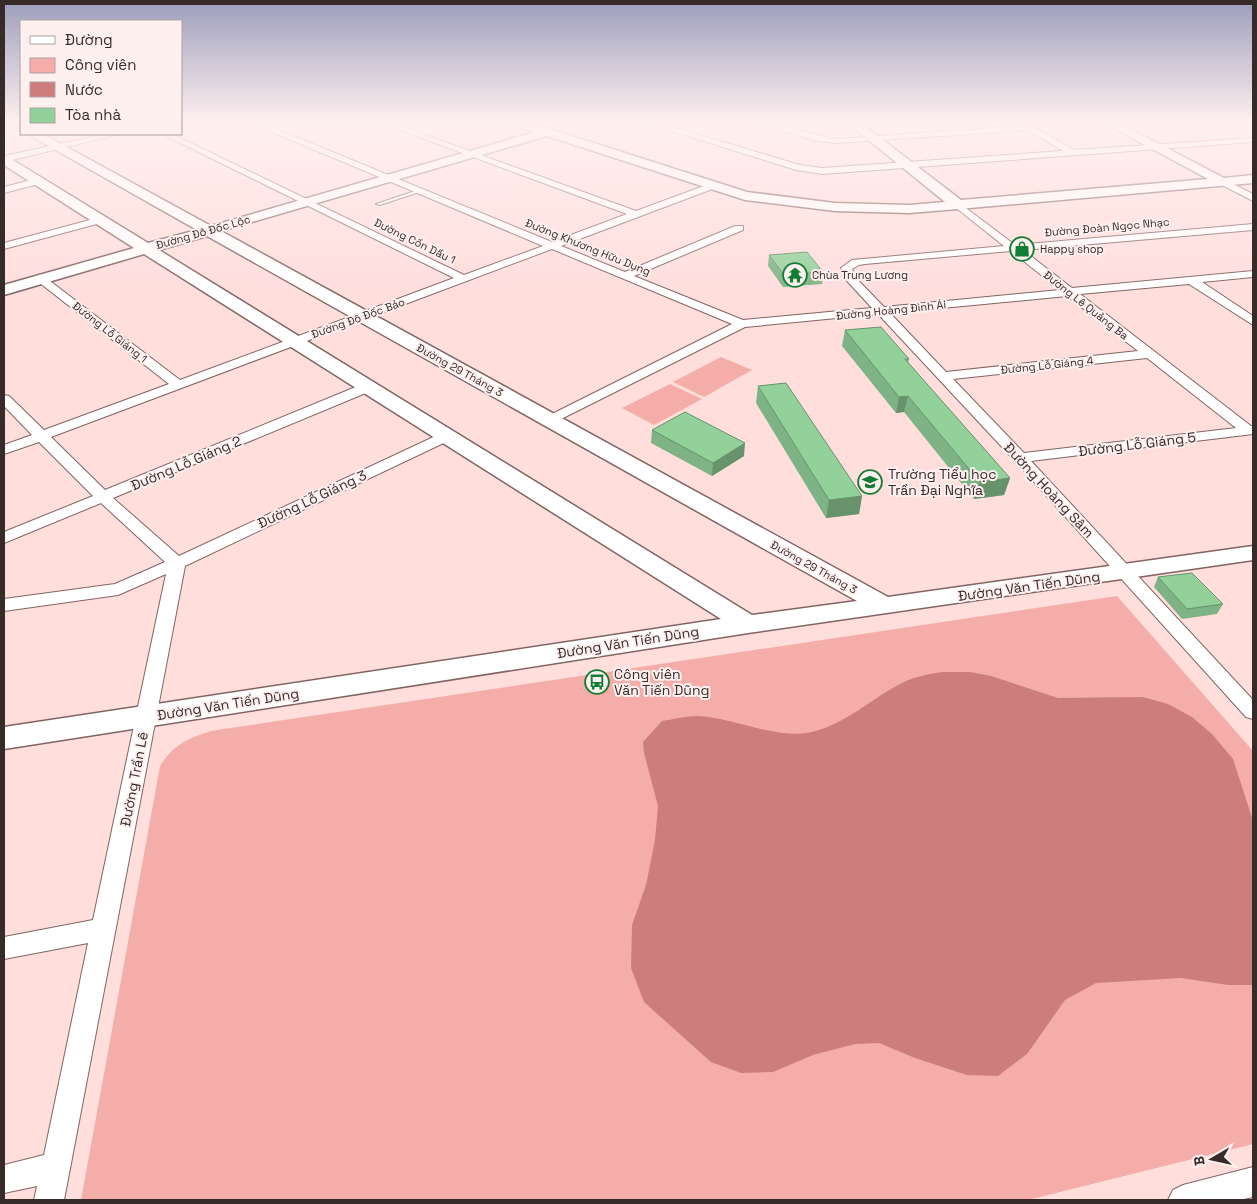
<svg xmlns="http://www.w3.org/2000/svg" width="1257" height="1204" font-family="'Space Grotesk',sans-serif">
<rect width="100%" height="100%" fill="#ffdedc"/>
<g fill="#f4ada9">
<path d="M721,357L752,370L704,397L673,382Z"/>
<path d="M670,384L702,399L654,425L622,408Z"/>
<path d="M1117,596L1253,751V1144L1028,1200H81L160,766C174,744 187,739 211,731Z"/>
</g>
<path fill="#cd7e7c" d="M943,672H970L991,676L1058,698L1143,697L1168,704L1192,717L1212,734L1233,759L1253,821V985H1228L1181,978L1096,983L1065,1000L1027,1054L998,1076L967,1075L915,1058L879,1043L855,1044L813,1055L773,1072L741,1073L711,1062L644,1002L631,968L632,925L646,885L655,840L658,806L644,753L643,742L662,721C674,719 687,716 699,716C734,718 778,740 812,732C846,724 872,698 902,683C916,676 929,674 943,672Z"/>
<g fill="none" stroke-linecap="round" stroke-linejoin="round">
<g stroke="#816462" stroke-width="2">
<path id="lane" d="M418,190L422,191L380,205L376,204Z"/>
</g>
<g stroke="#816462" stroke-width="2">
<g id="street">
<path d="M253,124H264L552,242L627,214L384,124H395L636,211L709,184H715V188L561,246L625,272L735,226H743V230L634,276L743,320L872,308L847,281L841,268L852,260L1004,246L955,207V203L958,202L1015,245L1253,224V230L1023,250L1072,288L1253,271V277L1202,282L1253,316V325L1189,284L1080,294L1251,426H1253V434L1031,461L1253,700V719L1246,717L1015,461L878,314L745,327L551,424L546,423L544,420L546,417L732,324L552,249L51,437L105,490L363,384H373L375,387L373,390L113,498L179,556L442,433H452L454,436L452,439L185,566L64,1200H34L37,1186L4,1193V1165L44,1155L88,943L4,959V937L93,920L166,574L118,595L4,611V599L115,584L165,562L101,503L4,543V532L93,496L39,442L4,454V445L32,435L4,406V395L9,396L44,430L169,384L36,280L38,278H46L180,380L454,278L162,134H172L464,275L543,246ZM1011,251L1060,290L884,307L856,278L852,269L859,265L865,264ZM1067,296L1138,351L946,372L890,313ZM1147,358L1236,428L1024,453L953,379Z"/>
<path d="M650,124H662L800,165L822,168L1063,151L1028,130L837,143L816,141L762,124C787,124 812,136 837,139L1021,126L1019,124H1029L1074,150L1253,138V142L822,174L796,170Z"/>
<path d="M106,134H120L4,162V156Z"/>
<path d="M39,178L42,179V183L4,193V187Z"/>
<path d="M1223,179L1253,194V201L1220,184L1218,182Z"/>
<path d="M101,217L104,218V222L4,249V243Z"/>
<path d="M1253,1167V1197L1239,1200H1168L1173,1190L1183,1185Z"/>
</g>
</g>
<g stroke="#816462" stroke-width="3">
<g id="secondary">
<path d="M10,124H21V130Z"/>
<path d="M514,124H532L553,130L747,192L835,203L909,205L945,202L849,124H862L961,200L1208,179L1106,124H1121L1224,178L1253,175V183L958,209L909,213L835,211L745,200L547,136L221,231L888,597L1253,546V560L748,633L4,749V727L721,619L144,254L4,295V285L134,248L4,165V156L8,157L148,243L197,230L31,136L29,134H43L211,226L535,132L516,126ZM207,236L857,601L752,615L159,250Z"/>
</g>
</g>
<use href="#lane" fill="#fff" fill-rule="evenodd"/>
<use href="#street" fill="#fff" fill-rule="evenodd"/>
<use href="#secondary" fill="#fff" fill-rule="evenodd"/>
</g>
<g fill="#7eb485">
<path d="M769,255L823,272L822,284L783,287L768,266Z"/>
<path d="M845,330L909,359L908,363L1010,478L1004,495L974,499L904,412L896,413L842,346Z"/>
<path d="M758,386L862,496L859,514L826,518L756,403Z"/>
<path d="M652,430L744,456L712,476L651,443Z"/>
<path d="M1158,577L1223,604L1217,614L1182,619L1154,587Z"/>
</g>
<g fill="#67926c">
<path d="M908,396L904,412L896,413L899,397Z"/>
<path d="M745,443L744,456L712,476L713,463Z"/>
<path d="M1010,478L1004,495L974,499L980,482Z"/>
<path d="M862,496L859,514L826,518L829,500Z"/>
</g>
<g fill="#93d19b" stroke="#67926c">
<path d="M807,252L823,272L784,275L769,255Z"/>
<path d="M881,327L909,359H905L1010,478L980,482L908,396L899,397L845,330Z"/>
<path d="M786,383L862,496L829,500L758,386Z"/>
<path d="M685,412L745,443L713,463L652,430Z"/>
<path d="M1192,573L1223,604L1187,609L1158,577Z"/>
</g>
<linearGradient id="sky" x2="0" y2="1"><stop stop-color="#9d9ebd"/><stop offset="0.42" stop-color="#fff0ef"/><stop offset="1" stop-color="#fff0ef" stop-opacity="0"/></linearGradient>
<rect width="1257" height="293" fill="url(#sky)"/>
<defs>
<g id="shop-ring" transform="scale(1.25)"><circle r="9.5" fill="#fef0ef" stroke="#117e33" stroke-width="1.5"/><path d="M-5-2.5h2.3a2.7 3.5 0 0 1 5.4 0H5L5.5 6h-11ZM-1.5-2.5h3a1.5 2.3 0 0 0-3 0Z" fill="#117e33"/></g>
<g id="temple-ring" transform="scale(1.25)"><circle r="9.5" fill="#fef0ef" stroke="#117e33" stroke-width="1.5"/><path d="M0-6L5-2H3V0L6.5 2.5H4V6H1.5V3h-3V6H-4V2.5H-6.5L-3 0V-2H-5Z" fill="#117e33"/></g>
<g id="school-ring" transform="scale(1.25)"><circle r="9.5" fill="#fef0ef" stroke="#117e33" stroke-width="1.5"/><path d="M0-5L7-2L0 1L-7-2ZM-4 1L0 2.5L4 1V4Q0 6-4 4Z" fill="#117e33"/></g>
<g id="bus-ring" transform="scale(1.25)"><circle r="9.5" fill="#fef0ef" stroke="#117e33" stroke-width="1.5"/><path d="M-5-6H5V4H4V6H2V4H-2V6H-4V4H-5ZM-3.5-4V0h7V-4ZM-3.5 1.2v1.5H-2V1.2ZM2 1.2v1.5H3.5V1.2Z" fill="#117e33"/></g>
</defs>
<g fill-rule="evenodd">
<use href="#shop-ring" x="1022" y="249"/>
<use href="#temple-ring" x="795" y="275"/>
<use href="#school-ring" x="870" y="482"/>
<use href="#bus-ring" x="597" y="682"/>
</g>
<g text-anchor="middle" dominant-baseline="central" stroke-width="4" stroke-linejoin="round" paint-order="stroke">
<g font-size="11" fill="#372b2a" stroke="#fef0ef">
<text transform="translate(1107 227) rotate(-5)">Đường Đoàn Ngọc Nhạc</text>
<text transform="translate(203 232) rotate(-16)">Đường Đô Đốc Lộc</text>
<text transform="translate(415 241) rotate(26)">Đường Cồn Dầu 1</text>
<text transform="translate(588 247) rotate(22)">Đường Khương Hữu Dụng</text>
<text transform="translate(1086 305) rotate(38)">Đường Lê Quảng Ba</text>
<text transform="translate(891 310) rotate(-6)">Đường Hoàng Đình Ái</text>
<text transform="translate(358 318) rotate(-20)">Đường Đô Đốc Bảo</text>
<text transform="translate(110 332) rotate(38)">Đường Lỗ Giáng 1</text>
<text transform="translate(1047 365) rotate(-6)">Đường Lỗ Giáng 4</text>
<text transform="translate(460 370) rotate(29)">Đường 29 Tháng 3</text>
<text transform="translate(814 567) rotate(29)">Đường 29 Tháng 3</text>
</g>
<g font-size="11" fill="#372b2a" stroke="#fef0ef" text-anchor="start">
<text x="1040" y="249">Happy shop</text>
<text x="812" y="275">Chùa Trung Lương</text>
</g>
<g font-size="14" fill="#372b2a" stroke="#fef0ef">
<text transform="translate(1137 444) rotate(-7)">Đường Lỗ Giáng 5</text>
<text transform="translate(186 463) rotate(-23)">Đường Lỗ Giáng 2</text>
<text transform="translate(1049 490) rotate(47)">Đường Hoàng Sâm</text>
<text transform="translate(312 499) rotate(-25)">Đường Lỗ Giáng 3</text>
<text transform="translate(1029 586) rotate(-8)">Đường Văn Tiến Dũng</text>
<text transform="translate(628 642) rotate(-9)">Đường Văn Tiến Dũng</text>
<text transform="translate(228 704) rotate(-9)">Đường Văn Tiến Dũng</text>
<text transform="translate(134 779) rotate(-79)">Đường Trần Lê</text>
</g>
<g font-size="14" fill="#372b2a" stroke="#fef0ef" text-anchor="start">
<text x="888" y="474">Trường Tiểu học<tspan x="888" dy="16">Trần Đại Nghĩa</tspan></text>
<text x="614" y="674">Công viên<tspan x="614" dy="16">Văn Tiến Dũng</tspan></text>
</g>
</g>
<rect width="1257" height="1204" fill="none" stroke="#372b2a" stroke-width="10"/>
<rect x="20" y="20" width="162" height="115" fill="#fef0ef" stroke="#aea1a0"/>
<rect x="30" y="36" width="25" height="8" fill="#ffffff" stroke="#aea1a0"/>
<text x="65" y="45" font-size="15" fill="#372b2a">Đường</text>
<rect x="30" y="58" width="25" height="15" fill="#f4ada9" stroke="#aea1a0"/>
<text x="65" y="70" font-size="15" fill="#372b2a">Công viên</text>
<rect x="30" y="82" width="25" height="15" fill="#cd7e7c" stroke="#aea1a0"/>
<text x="65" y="95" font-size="15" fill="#372b2a">Nước</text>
<rect x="30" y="108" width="25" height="15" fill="#93d19b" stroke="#aea1a0"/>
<text x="65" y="120" font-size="15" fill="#372b2a">Tòa nhà</text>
<g transform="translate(1212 1159) rotate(261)" stroke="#fef0ef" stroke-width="4" paint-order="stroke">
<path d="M0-4L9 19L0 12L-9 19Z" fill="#372b2a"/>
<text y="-8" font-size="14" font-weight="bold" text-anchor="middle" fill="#372b2a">B</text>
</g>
</svg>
